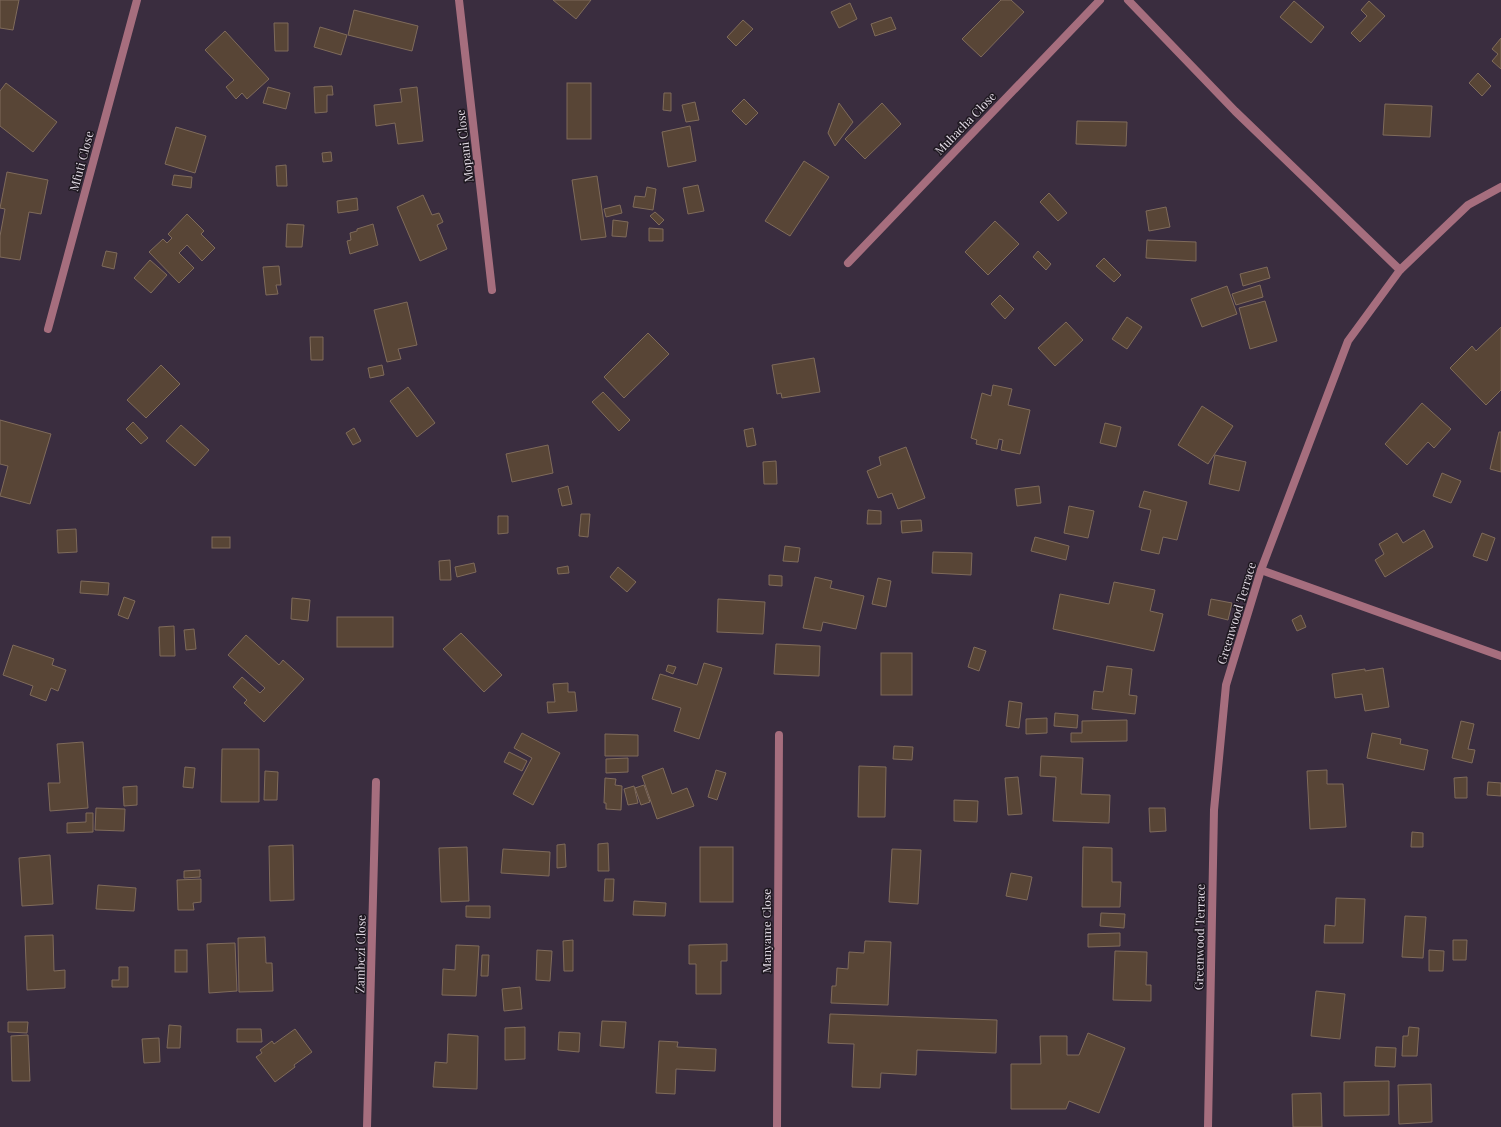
<svg xmlns="http://www.w3.org/2000/svg" width="1501" height="1127" font-family="'Playfair Display',serif">
<rect width="100%" height="100%" fill="#3a2d3f"/>
<g fill="#584536" stroke="#7f6b5b">
<path d="M0,0H19L13,30L0,28Z"/>
<path d="M553,0H591L576,19Z"/>
<path d="M1001,0H1011L1024,12L981,57L962,39Z"/>
<path d="M1294,1L1324,27L1311,43L1280,17Z"/>
<path d="M1369,1L1385,16L1360,42L1351,33L1367,16L1361,10Z"/>
<path d="M850,3L857,19L839,28L831,12Z"/>
<path d="M354,10L418,26L412,51L348,35Z"/>
<path d="M891,17L896,29L875,36L871,24Z"/>
<path d="M743,20L753,29L736,46L727,37Z"/>
<path d="M274,23H288V51H275Z"/>
<path d="M320,27L347,35L341,55L314,47Z"/>
<path d="M225,31L269,79L247,99L242,93L236,99L226,87L234,80L205,50Z"/>
<path d="M1501,38V69L1492,61L1498,54L1492,49Z"/>
<path d="M1478,73L1491,86L1482,96L1469,83Z"/>
<path d="M6,83L57,122L33,152L0,126V91Z"/>
<rect x="567" y="83" width="24" height="56"/>
<path d="M332,86L333,95H327V112L315,113L314,87Z"/>
<path d="M268,87L290,93L286,109L263,103Z"/>
<path d="M417,87L423,141L398,144L395,123L376,126L374,105L402,102L400,89Z"/>
<path d="M664,93H671V111L663,110Z"/>
<path d="M744,99L758,113L746,125L732,111Z"/>
<path d="M695,102L699,120L686,122L682,105Z"/>
<path d="M839,103L853,122L835,146L828,133Z"/>
<path d="M882,103L901,124L865,159L845,139Z"/>
<path d="M1385,104L1432,106L1430,137L1383,135Z"/>
<path d="M1077,121L1127,122L1126,146L1076,144Z"/>
<path d="M690,126L696,161L668,167L662,132Z"/>
<path d="M176,127L206,136L195,173L165,164Z"/>
<path d="M331,152L332,161L323,162L322,153Z"/>
<path d="M804,161L829,177L790,236L765,221Z"/>
<path d="M286,165L287,186H277L276,166Z"/>
<path d="M7,172L48,180L41,214L29,212L20,260L0,257V236L5,209L0,208Z"/>
<path d="M174,175L192,177L191,188L172,185Z"/>
<path d="M597,176L606,237L581,240L572,180Z"/>
<path d="M698,185L704,211L688,214L683,188Z"/>
<path d="M647,187L656,189L653,210L633,207L635,196L645,197Z"/>
<path d="M1049,193L1067,213L1058,221L1040,202Z"/>
<path d="M423,195L432,215L439,213L443,222L437,225L447,249L420,261L397,207Z"/>
<path d="M357,198L358,210L338,213L337,201Z"/>
<path d="M620,205L622,213L606,217L604,209Z"/>
<path d="M1166,207L1170,227L1149,231L1146,211Z"/>
<path d="M655,212L664,220L659,225L650,216Z"/>
<path d="M187,214L204,231L201,234L215,248L202,261L187,245L179,253L194,268L179,283L149,252L163,239L167,243L172,238L168,234Z"/>
<path d="M613,220L628,222L626,237L612,236Z"/>
<path d="M995,221L1019,244L988,275L965,252Z"/>
<path d="M287,224L304,225L302,247H286Z"/>
<path d="M373,224L378,245L350,254L347,241L351,240L350,233L357,231V229Z"/>
<path d="M649,228L663,229V241H649Z"/>
<path d="M1147,240L1196,242V261L1146,258Z"/>
<path d="M106,251L117,253L114,269L102,266Z"/>
<path d="M1038,251L1051,264L1046,270L1033,257Z"/>
<path d="M1104,258L1121,275L1114,282L1096,266Z"/>
<path d="M150,260L167,275L151,293L134,278Z"/>
<path d="M279,266L281,285H276L278,294L266,295L263,267Z"/>
<path d="M1267,267L1270,278L1243,286L1240,274Z"/>
<path d="M1260,285L1263,297L1236,305L1232,294Z"/>
<path d="M1227,286L1237,314L1202,327L1191,299Z"/>
<path d="M1000,295L1014,309L1005,319L991,304Z"/>
<path d="M1265,301L1277,341L1250,349L1239,308Z"/>
<path d="M407,302L417,345L398,349L401,359L387,362L374,310Z"/>
<path d="M1127,317L1142,327L1127,349L1112,339Z"/>
<path d="M1066,322L1083,340L1055,366L1038,348Z"/>
<path d="M1501,327V390L1486,405L1450,368L1472,346L1476,351Z"/>
<path d="M648,333L669,354L624,398L604,377Z"/>
<path d="M310,337H323V360H311Z"/>
<path d="M814,358L820,392L782,398L781,393L777,394L772,365Z"/>
<path d="M161,365L180,384L146,418L127,400Z"/>
<path d="M382,365L384,375L370,378L368,368Z"/>
<path d="M993,385L1012,389L1008,405L1030,410L1020,454L1001,450L1003,440L999,439L997,449L976,444L977,440L971,438L982,393L991,396Z"/>
<path d="M408,387L435,423L417,437L390,401Z"/>
<path d="M603,392L630,420L619,431L592,402Z"/>
<path d="M1422,403L1451,429L1434,448L1428,442L1407,465L1385,444Z"/>
<path d="M1202,406L1233,426L1208,464L1178,445Z"/>
<path d="M0,420L51,434L30,504L0,496L8,466L0,464Z"/>
<path d="M133,422L148,438L141,444L126,429Z"/>
<path d="M1105,423L1121,427L1116,447L1100,443Z"/>
<path d="M181,425L209,450L195,466L166,441Z"/>
<path d="M354,428L361,441L353,445L346,433Z"/>
<path d="M753,428L756,445L747,447L744,430Z"/>
<path d="M1499,432H1501V472L1490,469Z"/>
<path d="M548,445L553,473L512,482L506,454Z"/>
<path d="M906,447L925,498L898,509L892,493L878,498L867,471L881,465L879,457Z"/>
<path d="M1215,455L1246,462L1239,491L1209,484Z"/>
<path d="M776,461L777,484H764L763,462Z"/>
<path d="M1442,473L1461,481L1451,503L1433,496Z"/>
<path d="M568,486L572,504L562,506L558,489Z"/>
<path d="M1039,486L1041,503L1017,506L1015,489Z"/>
<path d="M1144,491L1187,502L1177,540L1163,537L1159,554L1141,550L1151,510L1139,507Z"/>
<path d="M1069,506L1094,511L1088,538L1064,533Z"/>
<path d="M868,510L881,511V524H867Z"/>
<path d="M581,514H590L588,537L579,536Z"/>
<path d="M498,516H508V533L498,534Z"/>
<path d="M921,520L922,531L902,533L901,521Z"/>
<path d="M76,529L77,552L58,553L57,530Z"/>
<path d="M1424,530L1433,547L1385,577L1375,560L1384,554L1379,544L1397,533L1403,543Z"/>
<path d="M1482,533L1495,538L1487,561L1473,556Z"/>
<rect x="212" y="537" width="18" height="11"/>
<path d="M1035,537L1069,546L1066,560L1031,551Z"/>
<path d="M785,546L800,548L798,562L783,561Z"/>
<path d="M933,552L972,553L971,575L932,573Z"/>
<path d="M450,560L451,580H440L439,561Z"/>
<path d="M474,563L476,572L457,577L455,567Z"/>
<path d="M568,566L569,573L558,574L557,568Z"/>
<path d="M618,567L636,582L627,592L610,577Z"/>
<path d="M769,575L782,576V586L769,585Z"/>
<path d="M815,577L832,581L830,588L864,596L856,629L823,622L821,631L803,628Z"/>
<path d="M878,578L891,581L886,607L872,604Z"/>
<path d="M81,581L109,583L108,595L80,593Z"/>
<path d="M1114,582L1155,590L1150,611L1163,614L1154,651L1053,629L1060,594L1109,604Z"/>
<path d="M124,597L135,601L128,619L118,615Z"/>
<path d="M292,598L310,600L308,621L291,619Z"/>
<path d="M718,599L765,602L763,634L717,632Z"/>
<path d="M1211,599L1232,603L1228,620L1208,615Z"/>
<path d="M1301,615L1306,627L1297,631L1292,620Z"/>
<rect x="337" y="617" width="56" height="30"/>
<path d="M174,626L175,656H160L159,627Z"/>
<path d="M194,629L196,649L186,650L184,630Z"/>
<path d="M461,633L502,675L484,692L443,649Z"/>
<path d="M246,635L279,665L283,660L304,679L264,722L244,703L247,700L233,687L242,677L260,693L265,688L228,655Z"/>
<path d="M776,644L820,646L819,676L774,674Z"/>
<path d="M13,645L54,659L52,665L66,670L58,691L51,688L46,701L30,695L33,686L3,675Z"/>
<path d="M974,647L986,651L979,671L968,667Z"/>
<rect x="881" y="653" width="31" height="42"/>
<path d="M704,663L722,668L699,739L674,731L681,708L652,699L660,674L697,685Z"/>
<path d="M668,665L676,667L673,674L666,671Z"/>
<path d="M1107,666L1132,669L1129,695L1137,696L1135,714L1092,709L1094,691L1103,692Z"/>
<path d="M1383,668L1389,707L1365,711L1362,694L1335,698L1332,674L1365,669V671Z"/>
<path d="M568,683V692H575L577,711L548,713L547,702H555L553,684Z"/>
<path d="M1009,701L1022,703L1019,728L1006,726Z"/>
<path d="M1055,713L1078,715L1077,728L1054,726Z"/>
<path d="M1047,718V733L1026,734V719Z"/>
<path d="M1127,720V741L1071,742V733H1082V721Z"/>
<path d="M1461,721L1474,724L1468,749L1475,750L1472,763L1452,758Z"/>
<path d="M522,733L560,753L533,805L513,794L532,758L514,748Z"/>
<path d="M1372,733L1401,739L1400,744L1428,750L1424,770L1367,758Z"/>
<path d="M605,734L638,735V756H605Z"/>
<path d="M83,742L88,808L50,811L48,783H60L57,744Z"/>
<path d="M894,746L913,747L912,760L893,759Z"/>
<path d="M222,749H259V802H221Z"/>
<path d="M509,752L527,761L522,771L504,762Z"/>
<path d="M1041,756L1083,758L1081,794L1110,795L1109,823L1053,821L1056,777L1040,776Z"/>
<path d="M628,758V772L606,773V759Z"/>
<path d="M859,766L886,767L885,817H858Z"/>
<path d="M185,767L195,768L193,788L183,787Z"/>
<path d="M663,768L672,794L687,788L694,806L657,819L642,776Z"/>
<path d="M716,770L726,773L717,800L708,797Z"/>
<path d="M1327,770V784H1343L1346,827L1310,829L1307,771Z"/>
<path d="M265,771L278,772L277,800H264Z"/>
<path d="M1018,777L1022,814L1008,815L1005,778Z"/>
<path d="M1467,777V798H1455L1454,778Z"/>
<path d="M605,778L616,779L615,785L622,786L621,810L606,809V803H604Z"/>
<path d="M1488,782L1501,783V796L1487,795Z"/>
<path d="M644,785L650,802L641,805L635,788Z"/>
<path d="M137,786V805L124,806L123,787Z"/>
<path d="M634,786L638,803L628,805L624,789Z"/>
<path d="M954,800L978,801L977,822L954,821Z"/>
<path d="M96,808L125,809L124,831L95,830Z"/>
<path d="M1149,808H1165L1166,831L1150,832Z"/>
<path d="M86,813H93V832L67,833V823L86,822Z"/>
<path d="M1412,832L1423,833V847H1411Z"/>
<path d="M608,843L609,871H598V844Z"/>
<path d="M565,844L566,867L557,868V845Z"/>
<path d="M293,845L294,900L270,901L269,846Z"/>
<path d="M467,847L469,901L441,902L439,848Z"/>
<rect x="700" y="847" width="33" height="55"/>
<path d="M1083,847L1112,848V882H1121L1120,907H1082Z"/>
<path d="M503,849L550,852L549,876L501,873Z"/>
<path d="M892,849L921,850L918,904L889,902Z"/>
<path d="M50,855L53,904L22,906L19,858Z"/>
<path d="M200,870V877L184,878V871Z"/>
<path d="M1011,873L1032,877L1027,900L1006,896Z"/>
<path d="M201,879V902L193,903L194,910H178L177,880Z"/>
<path d="M605,879H614L613,901H604Z"/>
<path d="M98,885L136,888L134,911L96,909Z"/>
<path d="M1336,898L1365,899L1363,943H1324L1325,925L1335,926Z"/>
<path d="M634,901L666,903L665,916L633,915Z"/>
<path d="M466,906H490V918L466,917Z"/>
<path d="M1101,913L1125,914L1124,928L1100,926Z"/>
<path d="M1405,916L1426,917L1423,958L1402,957Z"/>
<path d="M1120,933V946L1088,947V934Z"/>
<path d="M53,935L54,971L65,970V988L27,990L25,936Z"/>
<path d="M265,937L266,963H272L273,991L239,992L238,938Z"/>
<path d="M573,940V971H564L563,941Z"/>
<path d="M1453,940H1467L1466,960H1453Z"/>
<path d="M865,941L891,942L888,1005L831,1003L832,986H836L837,968L848,969L849,952L864,953Z"/>
<path d="M235,943L237,991L209,993L207,944Z"/>
<path d="M727,944V961H721V994H696V964H689V945Z"/>
<path d="M456,945L479,946L476,996L442,995L443,969L455,970Z"/>
<rect x="175" y="950" width="12" height="22"/>
<path d="M537,950L552,951L550,981L536,980Z"/>
<path d="M1429,950L1444,951L1443,971H1429Z"/>
<path d="M1115,951L1147,952L1146,985H1151V1001L1113,1000Z"/>
<path d="M482,955H489L488,976H481Z"/>
<path d="M119,967H128V987H112V980H119Z"/>
<path d="M520,987L522,1009L504,1011L502,989Z"/>
<path d="M1316,991L1345,994L1340,1039L1311,1036Z"/>
<path d="M830,1014L997,1020L996,1053L917,1050L916,1075L881,1073L880,1088L852,1087L854,1044L828,1043Z"/>
<path d="M602,1021L626,1022L624,1048L600,1046Z"/>
<path d="M8,1022H28L27,1033L8,1032Z"/>
<path d="M169,1025L181,1026L180,1048H167Z"/>
<path d="M525,1027V1059L505,1060V1028Z"/>
<path d="M1409,1027L1419,1028L1417,1056H1402L1403,1036H1408Z"/>
<path d="M237,1029H261L262,1042H237Z"/>
<path d="M295,1029L312,1052L294,1065L295,1067L275,1082L256,1057L262,1053L260,1050L272,1041L274,1044Z"/>
<path d="M559,1032L580,1033L579,1052L558,1050Z"/>
<path d="M1088,1033L1125,1048L1099,1113L1069,1101L1066,1109H1011V1064H1041L1040,1036H1067V1055H1079Z"/>
<path d="M448,1034L478,1036L477,1089L433,1087L435,1062L447,1063Z"/>
<path d="M28,1035L30,1081H12L11,1036Z"/>
<path d="M159,1038L160,1062L144,1063L142,1039Z"/>
<path d="M659,1041L678,1042L677,1047L716,1049L715,1071L676,1069L675,1094L656,1093Z"/>
<path d="M1376,1047L1396,1048L1395,1067L1375,1066Z"/>
<path d="M1389,1081V1115L1344,1116V1082Z"/>
<path d="M1431,1084L1432,1122L1399,1124L1398,1085Z"/>
<path d="M1321,1093L1322,1127H1293L1292,1094Z"/>
</g>
<g fill="none" stroke-linecap="round" stroke-linejoin="round">
<g stroke="#a66e7e" stroke-width="8">
<path d="M459,0L492,290"/>
<path d="M848,263L1100,0"/>
<path d="M48,329L137,0"/>
<path d="M1261,570L1501,656"/>
<path d="M367,1127L376,782"/>
<path d="M777,1127L779,735"/>
</g>
<g stroke="#a66e7e" stroke-width="8">
<path d="M1128,0L1235,111L1400,270"/>
<path d="M1208,1127L1214,810L1226,685L1261,570L1348,341L1400,270L1468,205L1501,187"/>
</g>
</g>
<g text-anchor="middle" dominant-baseline="central" stroke-width="3" stroke-linejoin="round" paint-order="stroke">
<g font-size="12" fill="#e1d9e4" stroke="#1e1820">
<text transform="translate(965 123) rotate(-46)">Muhacha Close</text>
<text transform="translate(464 146) rotate(-97)">Mopani Close</text>
<text transform="translate(81 161) rotate(-75)">Mfuti Close</text>
<text transform="translate(1236 613) rotate(-73)">Greenwood Terrace</text>
<text transform="translate(766 931) rotate(-90)">Manyame Close</text>
<text transform="translate(1199 937) rotate(-89)">Greenwood Terrace</text>
<text transform="translate(360 954) rotate(-89)">Zambezi Close</text>
</g>
</g>
</svg>
